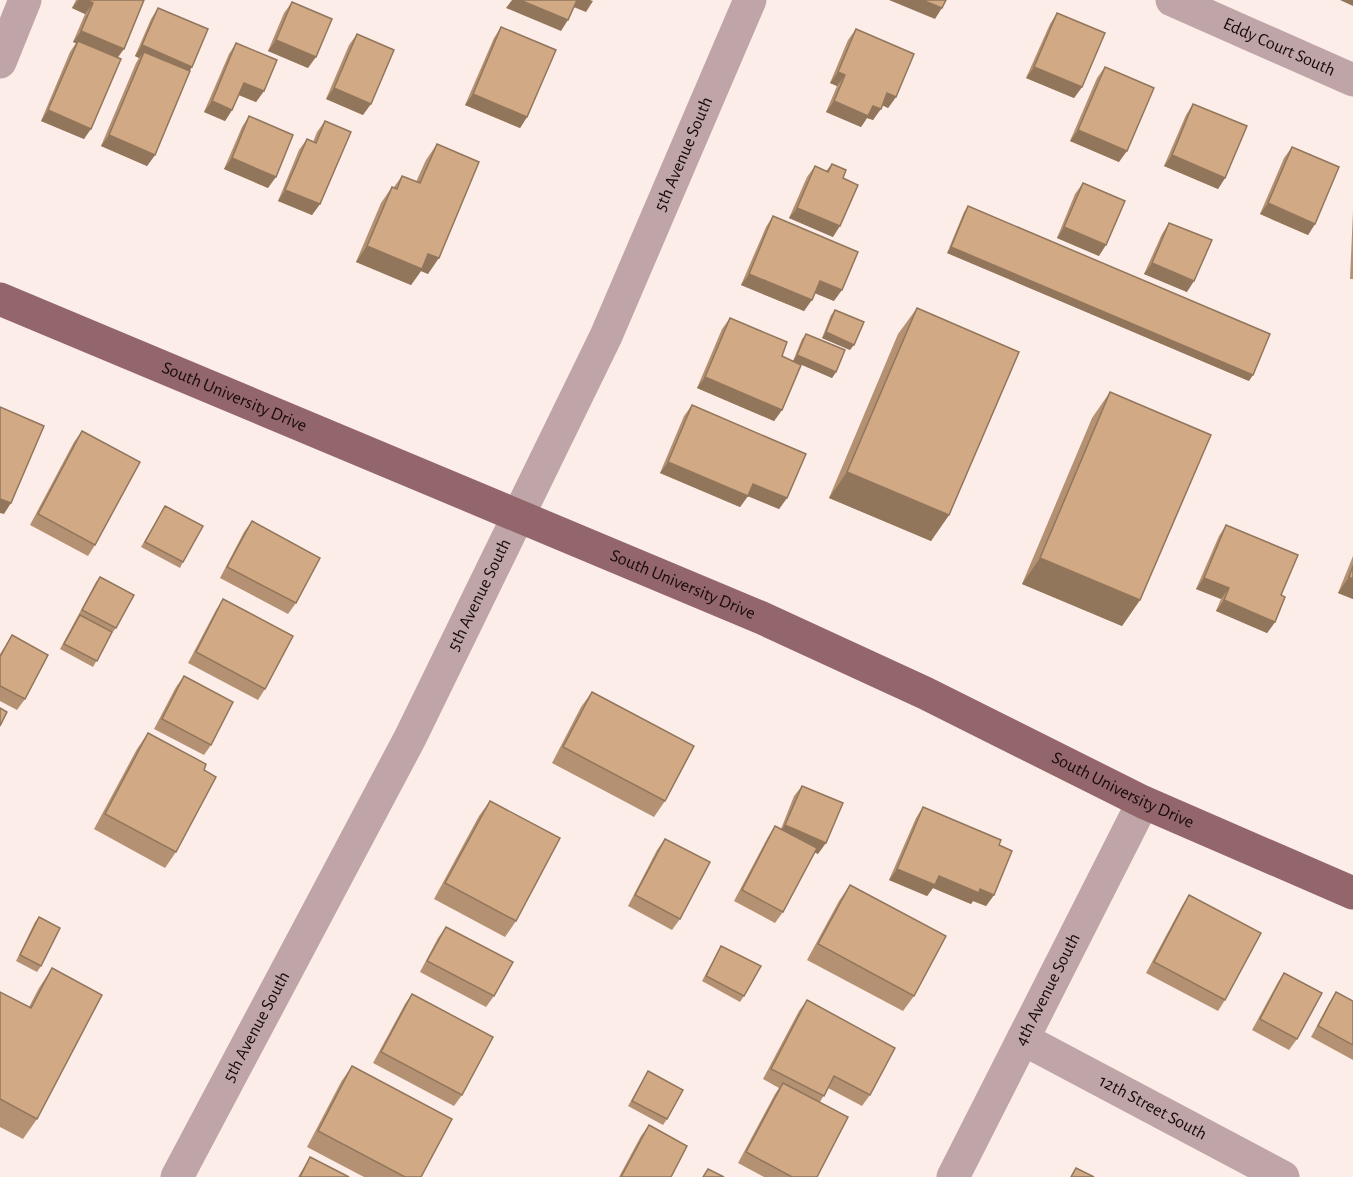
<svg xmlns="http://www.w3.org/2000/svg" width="1353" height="1177" font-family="'Alegreya Sans',sans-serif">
<rect width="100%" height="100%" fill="#fdede8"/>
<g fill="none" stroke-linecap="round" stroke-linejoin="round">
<g stroke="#bfa5a7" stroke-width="33">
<path id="s1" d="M1172,0L1353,80"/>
<path d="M0,62L25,0"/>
<path id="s2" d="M1023,1039L1283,1177"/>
<path id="s3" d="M177,1177L410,738L606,336L750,0"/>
<path id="s4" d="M953,1177L1143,802"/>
</g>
<path stroke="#93666b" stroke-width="33" id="s5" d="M0,299L762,618L925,693L1143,802L1353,893"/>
</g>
<g fill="#b49172">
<path d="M76,0H144L117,58L84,139L41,121L70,52L76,43L73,42L85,14L72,8Z"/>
<path d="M292,2L308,68L268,51L284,13Z"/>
<path d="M158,8L192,67L189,71L155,155L147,166L101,146L136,63L139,58L135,56L151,19Z"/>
<path d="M1057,13L1082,87L1074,98L1026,78L1050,24Z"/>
<path d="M501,27L527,117L520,128L465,105L494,38Z"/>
<path d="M856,29L896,97L888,108L882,105L873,120L867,118L861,127L826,112L837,86L830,83L848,40Z"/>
<path d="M357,34L363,115L326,99L349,45Z"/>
<path d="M236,43L264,91L256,102L239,95L232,110L225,121L204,112L229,54Z"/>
<path d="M1105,67L1119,162L1070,141L1097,78Z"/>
<path d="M1193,104L1225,178L1218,189L1164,166L1186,115Z"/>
<path d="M249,116L268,188L224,169L242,127Z"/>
<path d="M325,121L320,204L312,215L278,201L299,150L307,139L313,142L317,132Z"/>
<path d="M437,144L428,274L421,271L411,285L356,262L381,203L392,187H394L402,176L416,182L426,160Z"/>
<path d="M1292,147L1315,224L1308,235L1260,214L1284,158Z"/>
<path d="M832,164L843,178L833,237L789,218L807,177L815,166L826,171Z"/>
<path d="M1083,183L1099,256L1057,238L1075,194Z"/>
<path d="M968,206L1249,381L947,253L964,212Z"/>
<path d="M1353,211V279H1350Z"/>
<path d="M773,216L834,301L815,293L804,311L741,285L766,227Z"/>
<path d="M1169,223L1187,292L1144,274L1162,234Z"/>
<path d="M917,308L949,515L931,541L829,498L898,334Z"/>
<path d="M835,310L850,350L822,338L831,315Z"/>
<path d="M730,318L782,356V410L774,421L697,388L722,329Z"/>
<path d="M806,334L836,372L832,378L793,361L802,339Z"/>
<path d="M1110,392L1140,600L1122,626L1022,584L1092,418Z"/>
<path d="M692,405L787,498L779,509L748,496L740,507L660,473L684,416Z"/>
<path d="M82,431L95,545L88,556L30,525L74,442Z"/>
<path d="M165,506L183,562L180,568L141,547Z"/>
<path d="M252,521L296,603L288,614L220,578L244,532Z"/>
<path d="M1226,525L1281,595L1275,622L1267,633L1216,611L1221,599L1196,589L1219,536Z"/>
<path d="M1353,556V599L1338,593Z"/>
<path d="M100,577L116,628L112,633L93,667L60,649L96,582Z"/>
<path d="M223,599L265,689L258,700L188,663L216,610Z"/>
<path d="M12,635L25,699L17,710L0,701V654Z"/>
<path d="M184,676L211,745L204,755L154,729L176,687Z"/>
<path d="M592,692L665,801L654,817L552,763L581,707Z"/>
<path d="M148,733L176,852L165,868L94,829L137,749Z"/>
<path d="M802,786L818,854L815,852L783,912L775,923L734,901L768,837L775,826L781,829L794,796Z"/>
<path d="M490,801L516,921L505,937L434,899L479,816Z"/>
<path d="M923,807L999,845L994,895L986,906L973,901L971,904L933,888L927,896L889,880L916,818Z"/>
<path d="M665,839L680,919L672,930L628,906L657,850Z"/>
<path d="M850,885L914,996L903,1011L807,960L839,901Z"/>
<path d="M1189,895L1225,1000L1218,1011L1146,973L1182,906Z"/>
<path d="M39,917L41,966L37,972L16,961L35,922Z"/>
<path d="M446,927L494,996L486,1007L420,972L438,938Z"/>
<path d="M721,946L744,996L740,1002L702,981Z"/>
<path d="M52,968L37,1119L23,1139L0,1127V992L29,1007L39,988Z"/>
<path d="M1284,973L1297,1039L1289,1050L1252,1030L1277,984Z"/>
<path d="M1336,992L1353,1001V1060L1311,1037L1329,1003Z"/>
<path d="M412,994L462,1095L454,1106L373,1063L405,1004Z"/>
<path d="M807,1000L870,1095L862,1106L828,1088L820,1102L817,1177H764L738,1163L775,1094L779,1088L763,1079L799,1011Z"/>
<path d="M352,1066L421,1177H364L307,1147L341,1082Z"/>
<path d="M648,1071L667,1119L663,1125L628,1106Z"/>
<path d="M649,1125L671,1177H619L641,1136Z"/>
<path d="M310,1157L349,1177H298Z"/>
</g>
<g fill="#92765c">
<path d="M78,0H86L93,3L85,14L72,8Z"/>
<path d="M512,0H520L568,20L561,31L506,8Z"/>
<path d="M576,0H590L593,1L586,12L571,6Z"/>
<path d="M889,0H922L942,8L935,19Z"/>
<path d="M1340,0H1353V6Z"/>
<path d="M81,31L124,49L116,60L73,42Z"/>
<path d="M276,40L316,57L308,68L268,51Z"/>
<path d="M142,45L192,67L185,78L144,52L139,58L135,56Z"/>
<path d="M1034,67L1082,87L1074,98L1026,78Z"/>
<path d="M838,72L845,75L837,86L830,83Z"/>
<path d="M244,83L264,91L256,102L236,94Z"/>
<path d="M334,88L371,104L363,115L326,99Z"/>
<path d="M887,93L896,97L888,108L880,104Z"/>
<path d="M473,94L527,117L520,128L465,105Z"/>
<path d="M212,101L232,110L225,121L204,112Z"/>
<path d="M834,101L873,106L881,109L873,120L867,118L861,127L826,112Z"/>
<path d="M48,110L91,129L84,139L41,121Z"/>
<path d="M1078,130L1127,151L1119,162L1070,141Z"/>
<path d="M109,135L155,155L147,166L101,146Z"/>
<path d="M1172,155L1225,178L1218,189L1164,166Z"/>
<path d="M232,158L276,177L268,188L224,169Z"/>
<path d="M285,190L320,204L312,215L278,201Z"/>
<path d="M1268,203L1315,224L1308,235L1260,214Z"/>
<path d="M797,208L840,226L833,237L789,218Z"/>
<path d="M1064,227L1106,245L1099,256L1057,238Z"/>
<path d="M367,246L428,254L439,258L428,274L421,271L411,285L356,262Z"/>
<path d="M951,247L1253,375L1249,381L947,253Z"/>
<path d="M1152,263L1194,281L1187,292L1144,274Z"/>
<path d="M749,274L812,300L804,311L741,285Z"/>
<path d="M820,281L842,290L834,301L812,292Z"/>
<path d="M826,332L854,345L850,350L822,338Z"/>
<path d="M797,355L836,372L832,378L793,361Z"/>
<path d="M705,377L782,410L774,421L697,388Z"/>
<path d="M668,462L748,496L740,507L660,473Z"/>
<path d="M847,472L949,515L931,541L829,498Z"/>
<path d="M753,484L787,498L779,509L745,495Z"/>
<path d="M0,499L11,503L4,514L0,513Z"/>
<path d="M1040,558L1140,600L1122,626L1022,584Z"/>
<path d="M1349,577L1353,579V599L1338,593Z"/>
<path d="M1204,578L1229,588L1221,599L1196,589Z"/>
<path d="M1224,600L1275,622L1267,633L1216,611Z"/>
<path d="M785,825L826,843L818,854L777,836Z"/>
<path d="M897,869L939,876L980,889L994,895L986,906L973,901L971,904L933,888L927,896L889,880Z"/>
</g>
<g fill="#d1a984" stroke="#92765c" stroke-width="1.5">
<path d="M86,0H144L124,49L81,31L93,3Z"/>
<path d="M520,0H577L568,20Z"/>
<path d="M922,0H946L942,8Z"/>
<path d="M292,2L332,19L316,57L276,40Z"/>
<path d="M158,8L208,29L192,67L142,45Z"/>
<path d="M1057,13L1105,33L1082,87L1034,67Z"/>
<path d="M501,27L556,50L527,117L473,94Z"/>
<path d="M856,29L914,54L896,97L887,93L881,109L873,106L868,116L834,101L845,75L838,72Z"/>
<path d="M357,34L394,50L371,104L334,88Z"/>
<path d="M78,41L121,59L91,129L48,110Z"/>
<path d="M236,43L277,60L264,91L244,83L232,110L212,101Z"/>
<path d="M144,52L190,71L155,155L109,135Z"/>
<path d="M1105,67L1154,88L1127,151L1078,130Z"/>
<path d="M1193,104L1247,126L1225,178L1172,155Z"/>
<path d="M249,116L293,135L276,177L232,158Z"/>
<path d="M325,121L351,132L320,204L285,190L307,139L316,143Z"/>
<path d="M437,144L479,162L439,258L428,254L422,269L367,246L392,187L397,189L402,176L420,183Z"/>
<path d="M1292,147L1339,167L1315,224L1268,203Z"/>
<path d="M832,164L846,170L843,178L858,185L840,226L797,208L815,166L828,172Z"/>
<path d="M1083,183L1125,201L1106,245L1064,227Z"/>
<path d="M968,206L1270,334L1253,375L951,247Z"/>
<path d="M773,216L858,252L842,290L820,281L812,300L749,274Z"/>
<path d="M1169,223L1212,240L1194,281L1152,263Z"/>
<path d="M917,308L1019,352L949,515L847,472Z"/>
<path d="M835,310L864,322L854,345L826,332Z"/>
<path d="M730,318L787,342L782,356L801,365L782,410L705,377Z"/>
<path d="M806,334L845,350L836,372L797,355Z"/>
<path d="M1110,392L1211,435L1140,600L1040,558Z"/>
<path d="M692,405L806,454L787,498L753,484L748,496L668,462Z"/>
<path d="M0,407L44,426L11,503L0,499Z"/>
<path d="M82,431L140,462L95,545L38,514Z"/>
<path d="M165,506L203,526L183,562L145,542Z"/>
<path d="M252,521L320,558L296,603L227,567Z"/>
<path d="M1226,525L1298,555L1281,595L1285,597L1275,622L1224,600L1229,588L1204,578Z"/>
<path d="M1353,566V579L1349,577Z"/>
<path d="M100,577L134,595L116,628L82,610Z"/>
<path d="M223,599L293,636L265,689L196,652Z"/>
<path d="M80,615L112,632L97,661L64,644Z"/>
<path d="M12,635L48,655L25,699L0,686V657Z"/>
<path d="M184,676L233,702L211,745L162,719Z"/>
<path d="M592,692L694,746L665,801L563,747Z"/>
<path d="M0,708L7,712L0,726Z"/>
<path d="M148,733L206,764L204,770L216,777L176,852L105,814Z"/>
<path d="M802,786L843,803L826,843L785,825Z"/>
<path d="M490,801L560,838L516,921L445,883Z"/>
<path d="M923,807L1001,840L999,845L1012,851L994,895L980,889L979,893L939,876L935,885L897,869Z"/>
<path d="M775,826L817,848L783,912L742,890Z"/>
<path d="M665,839L710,862L680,919L635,895Z"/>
<path d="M850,885L946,936L914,996L818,944Z"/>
<path d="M1189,895L1261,933L1225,1000L1154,962Z"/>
<path d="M39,917L60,928L41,966L20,955Z"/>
<path d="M446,927L513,962L494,996L427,961Z"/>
<path d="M721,946L761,966L744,996L706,976Z"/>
<path d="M52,968L102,995L37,1119L0,1099V992L31,1008Z"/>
<path d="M1284,973L1322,993L1297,1039L1260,1019Z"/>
<path d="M1336,992L1353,1001V1045L1318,1026Z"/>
<path d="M412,994L493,1037L462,1095L381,1052Z"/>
<path d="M807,1000L895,1048L870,1095L834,1076L824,1096L771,1069Z"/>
<path d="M352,1066L452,1119L421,1177H405L318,1131Z"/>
<path d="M648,1071L683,1090L667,1119L632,1101Z"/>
<path d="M783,1083L848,1117L817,1177H792L746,1152Z"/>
<path d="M649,1125L687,1146L671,1177H621Z"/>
<path d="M310,1157L349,1177H300Z"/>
<path d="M1076,1168L1094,1177H1071Z"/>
<path d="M708,1169L724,1177H703Z"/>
</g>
<g text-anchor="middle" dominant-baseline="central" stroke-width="5" stroke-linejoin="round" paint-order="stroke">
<g font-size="18" fill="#180b08" stroke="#fdede8">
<text stroke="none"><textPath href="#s1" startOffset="117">Eddy Court South</textPath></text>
<text stroke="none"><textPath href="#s3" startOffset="1142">5th Avenue South</textPath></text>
<text stroke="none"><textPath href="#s5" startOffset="254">South University Drive</textPath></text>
<text stroke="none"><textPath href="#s5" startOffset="740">South University Drive</textPath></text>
<text stroke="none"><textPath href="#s3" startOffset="656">5th Avenue South</textPath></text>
<text stroke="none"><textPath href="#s5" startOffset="1226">South University Drive</textPath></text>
<text stroke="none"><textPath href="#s4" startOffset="210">4th Avenue South</textPath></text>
<text stroke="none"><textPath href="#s3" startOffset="170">5th Avenue South</textPath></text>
<text stroke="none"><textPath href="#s2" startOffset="147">12th Street South</textPath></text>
</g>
</g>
</svg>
